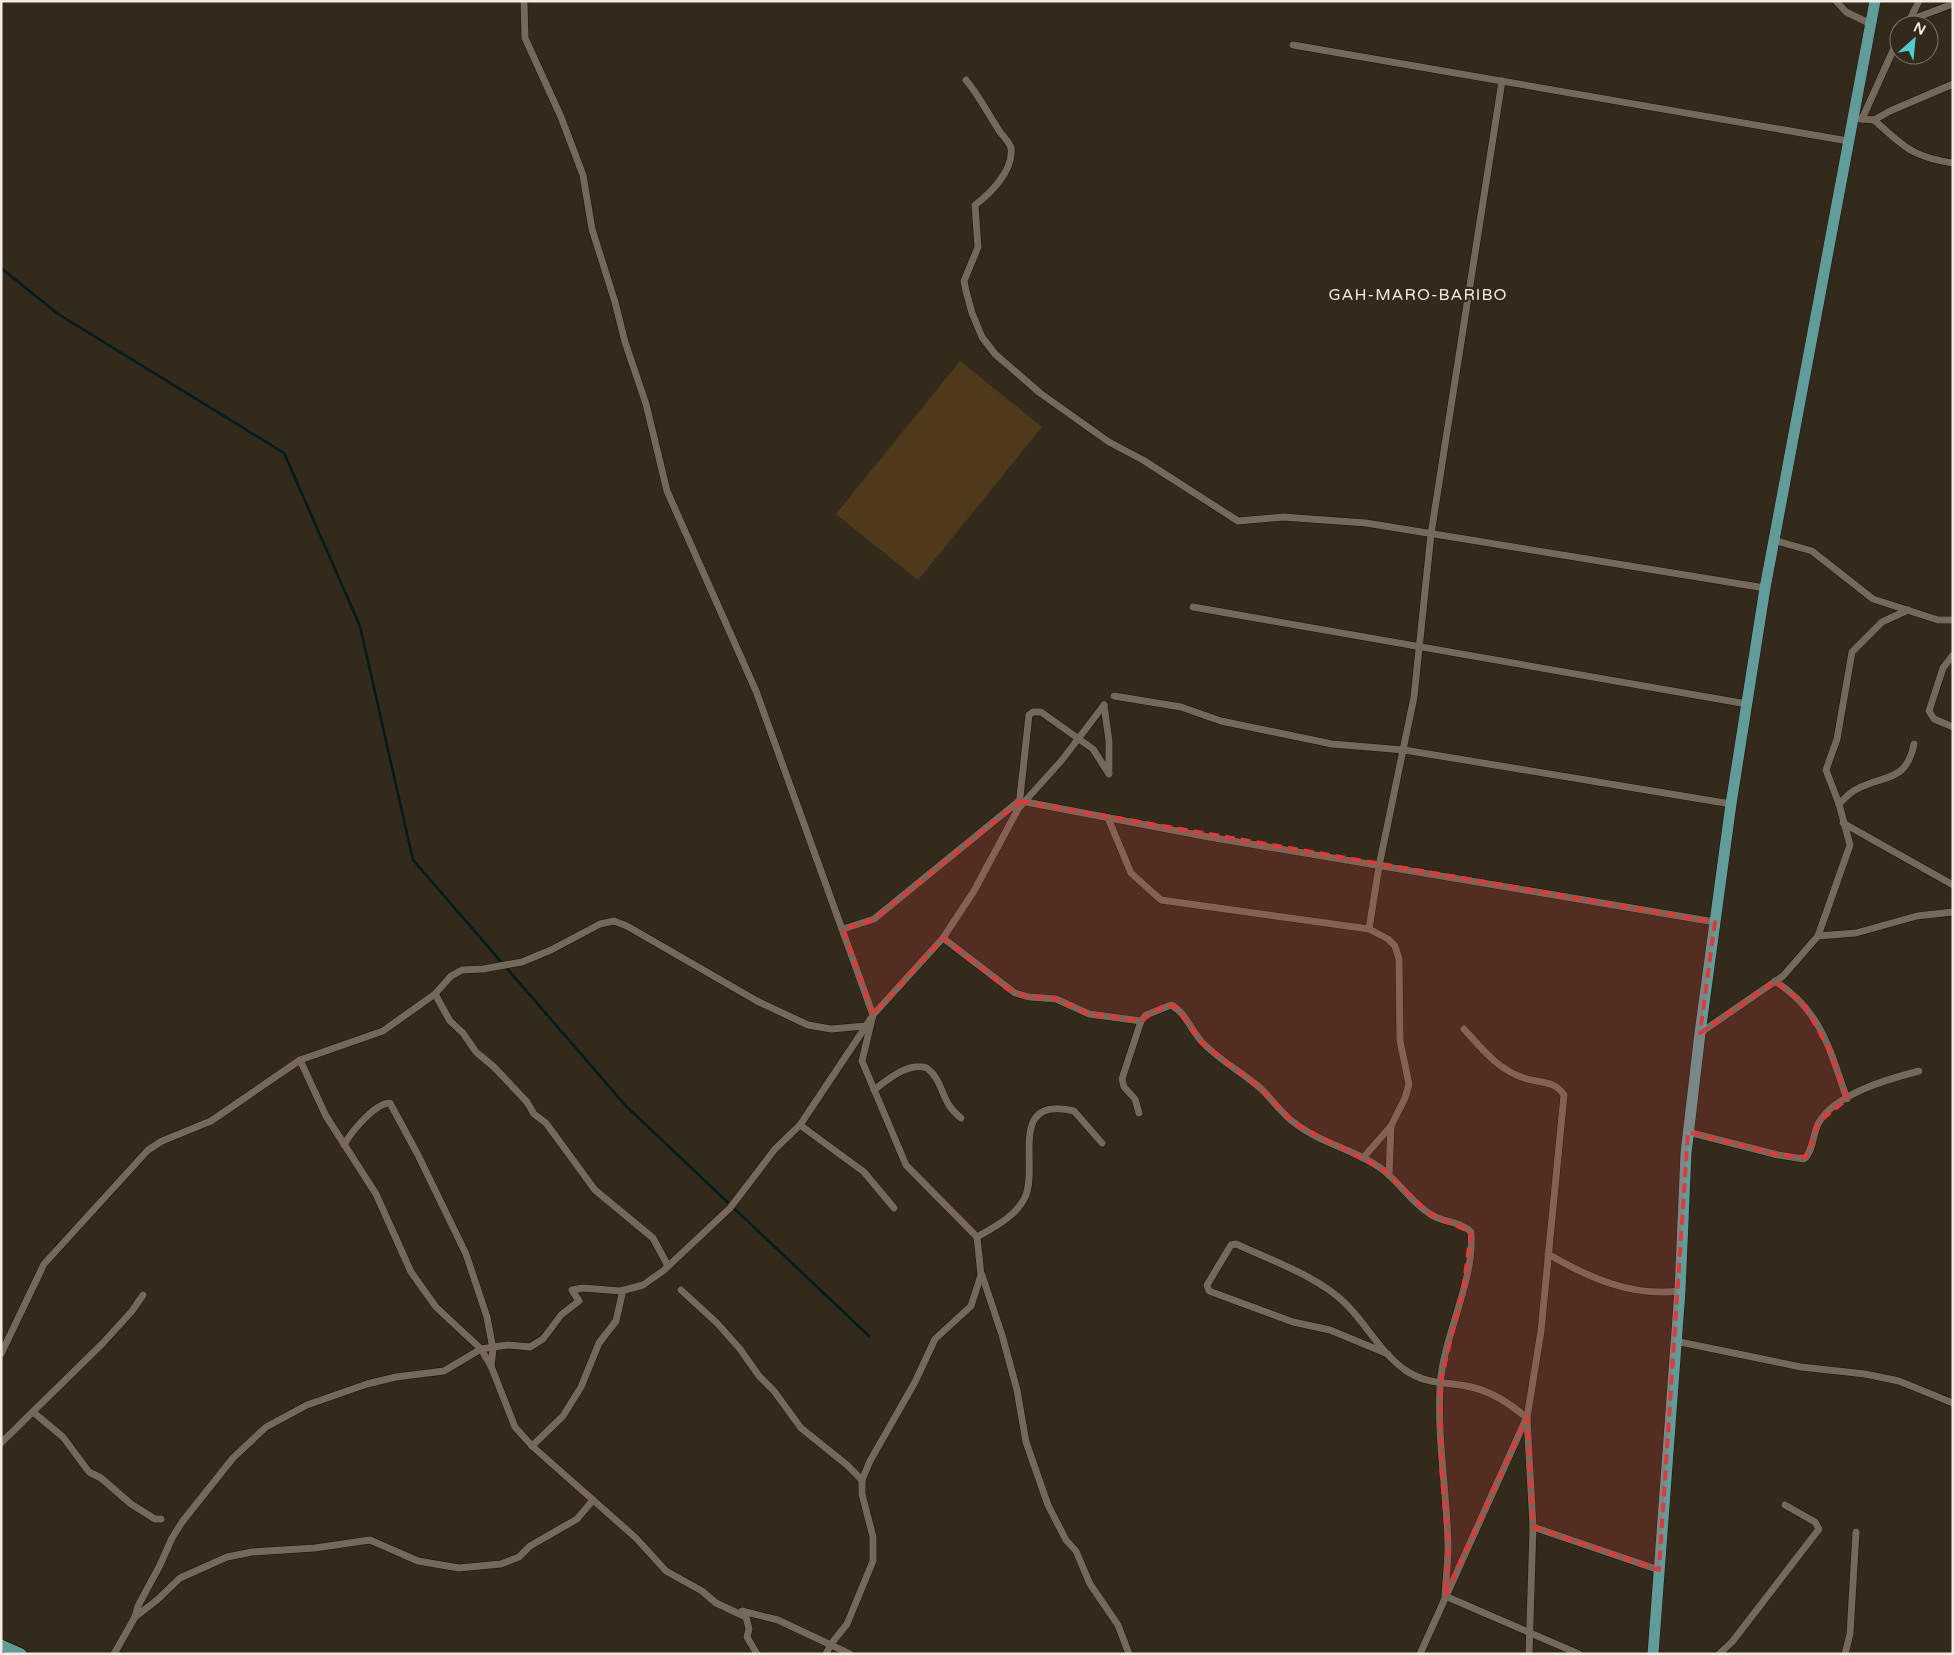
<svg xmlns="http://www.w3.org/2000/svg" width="1954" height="1655" font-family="'Varela Round',sans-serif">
<rect width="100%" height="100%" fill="#342a1c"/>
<path fill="#4e391b" d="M960,361L1042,427L918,580L836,514Z"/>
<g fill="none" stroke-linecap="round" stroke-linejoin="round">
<path stroke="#011b1c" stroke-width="2.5" d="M1,268L58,314L284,453L360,626L413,860L626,1106L869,1336"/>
<g stroke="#1b1206" stroke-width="8">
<g id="street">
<path d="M524,1L525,38L561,117L583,175L592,229L615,302L625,342L646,404L667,491L756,691L873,1015L862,1061L906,1165L977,1237L981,1275L971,1306L935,1339L915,1382L870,1461L862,1480V1494L873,1537V1561L847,1624L831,1644L826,1654"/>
<path d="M1836,1L1846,12L1871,24"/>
<path d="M1910,20L1953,4"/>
<path d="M1907,25L1919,1"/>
<path d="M1293,45L1848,141"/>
<path d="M966,80C980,97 988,114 1000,132C1003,136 1010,143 1011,148C1014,170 990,194 975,205L978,247L964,281L966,291L972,313L982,337L995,354L1040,393L1109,442L1143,460L1238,521L1283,517L1366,523L1765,588"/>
<path d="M1852,118L1874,120L1890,111L1953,84"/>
<path d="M1862,119L1899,37"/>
<path d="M1874,120C1904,146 1911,157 1953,163"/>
<path d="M1773,540L1812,551L1873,599L1938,620H1953"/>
<path d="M1193,607L1747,704"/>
<path d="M1953,655L1943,668L1929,711L1934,719L1953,727"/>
<path d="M1114,696L1181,707L1221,721L1332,744L1404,750L1731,804"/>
<path d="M1104,705L1109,741V772"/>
<path d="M1026,802L1209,837L1715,922"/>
<path d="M1839,804C1844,799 1850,792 1857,789C1885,774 1906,783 1914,744"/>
<path d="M1019,806L1029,715L1033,712H1041L1093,749L1109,774"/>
<path d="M1108,818L1131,873L1161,900L1369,929L1388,939L1395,946L1399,959L1400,1041L1409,1084L1405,1098L1391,1126L1389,1175"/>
<path d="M1843,823L1953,885"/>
<path d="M843,929L874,919L1019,801"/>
<path d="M1369,929L1379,866L1414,697L1431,534L1502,81"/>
<path d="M1818,936L1856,933L1917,916L1953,912"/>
<path d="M943,938L1015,993L1029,997L1056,999L1089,1014L1141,1021"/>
<path d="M1775,981C1822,1012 1829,1048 1847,1099"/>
<path d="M435,994L450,1021L463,1033L476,1052L494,1067L527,1102L534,1114L546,1123L595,1190L653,1238L668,1266"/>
<path d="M1464,1029C1482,1049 1499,1071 1527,1079C1542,1083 1555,1081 1564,1095L1541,1331L1527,1418L1533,1527L1529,1654"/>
<path d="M1700,1033L1783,976L1818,936L1850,845L1839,804L1826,770L1837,739L1852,652L1882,622L1908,610"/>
<path d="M300,1060L326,1116L376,1194L411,1272L436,1307L481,1349L491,1366L515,1427L532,1446L636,1538L666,1571L702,1591L716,1603L746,1617L749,1629L747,1637L757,1654"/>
<path d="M874,1090C888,1079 908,1062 927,1068C945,1082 939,1101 961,1118"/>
<path d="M1139,1113L1135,1099L1124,1087L1122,1079L1141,1021L1146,1015L1171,1005C1185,1012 1191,1030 1202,1042C1219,1060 1240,1071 1259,1087C1272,1098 1281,1114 1296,1124C1322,1144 1357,1150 1383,1170C1400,1183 1412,1203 1430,1214C1443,1223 1461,1221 1471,1232C1475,1281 1443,1336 1440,1386C1437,1440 1447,1492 1448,1546C1448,1562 1446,1579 1445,1596L1579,1654"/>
<path d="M800,1125L864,1172L894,1208"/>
<path d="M1688,1132L1778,1155L1804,1159C1813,1152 1813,1134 1818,1124C1834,1094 1888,1079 1919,1071"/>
<path d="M344,1145C351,1132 375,1103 390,1103L418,1155L466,1254L487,1317L493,1349L491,1366"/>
<path d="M1363,1158L1391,1126"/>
<path d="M977,1237C995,1227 1018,1215 1026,1195C1038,1163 1008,1095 1074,1111L1102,1143"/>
<path d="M1548,1254C1589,1278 1632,1297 1680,1291"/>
<path d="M982,1275L1002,1335L1017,1390L1026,1442L1048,1505L1066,1540L1076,1551L1090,1584L1118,1625L1129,1654"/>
<path d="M681,1290L717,1323L740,1349L759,1376L774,1391L801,1428L847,1465L862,1480"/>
<path d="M1675,1341L1801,1367L1865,1374L1899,1381L1953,1403"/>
<path d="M1,1354L44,1264L148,1150L162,1141L211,1121L300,1060L383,1031L435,994L451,976L462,970L483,969L522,962L551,950L600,924L614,921L627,926L757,1001L808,1025L831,1029L866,1026L873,1015L943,938L974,891L1018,809L1062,760L1104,705"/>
<path d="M1388,1354L1330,1330L1293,1322L1209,1291L1207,1285L1231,1245L1236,1244C1271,1260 1319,1277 1346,1304C1367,1325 1381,1353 1405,1370C1429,1386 1445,1381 1471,1387C1493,1392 1510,1404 1527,1418"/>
<path d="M33,1412L63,1437L89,1472L101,1478L131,1504L155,1519H161"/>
<path d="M1,1443L103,1343L132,1311L143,1295"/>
<path d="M532,1446L563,1416L581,1387L599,1343L616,1321L623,1290"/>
<path d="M1533,1527L1659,1570"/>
<path d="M742,1611L778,1620L850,1654"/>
<path d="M135,1617L157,1600L180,1578L227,1557L252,1552L315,1548L370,1540L418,1561L459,1568L501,1564L519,1557L530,1546L577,1519L593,1500"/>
<path d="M114,1654L135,1617L138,1606L160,1565L172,1538L182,1522L233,1458L266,1427L307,1405L367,1384L396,1377L444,1371L481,1349L507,1345L530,1347L543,1339L561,1315L579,1301L572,1290L583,1288L621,1291L643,1285L663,1271L730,1208L775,1149L800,1125L866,1026"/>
<path d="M1420,1654L1526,1419"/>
<path d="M1719,1654L1732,1642L1819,1529L1815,1522L1785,1505"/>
<path d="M1845,1654L1850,1634L1856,1532"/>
</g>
</g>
<g stroke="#1b1206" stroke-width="12">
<g id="primary">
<path d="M1,1645L21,1654"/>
<path d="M1653,1654L1680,1291L1686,1153L1700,1033L1731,804L1765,588L1875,1"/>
</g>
</g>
<use href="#street" stroke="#74695a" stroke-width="7"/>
<use href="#primary" stroke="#619c9a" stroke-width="11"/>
</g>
<path fill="#d93c3b" fill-opacity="0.2" stroke="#d93c3b" stroke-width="4" stroke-dasharray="10 6" stroke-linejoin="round" d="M1020,801L1715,922L1700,1033L1775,981L1803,1003L1831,1053L1847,1099L1819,1122L1806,1157L1778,1155L1688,1132L1659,1570L1533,1527L1527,1418L1445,1596L1448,1547L1441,1467L1440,1385L1464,1283L1471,1232L1431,1215L1384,1170L1295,1124L1261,1089L1203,1044L1176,1007L1165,1005L1141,1021L1089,1014L1056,999L1023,996L1007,989L943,938L873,1015L843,929L874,919Z"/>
<g text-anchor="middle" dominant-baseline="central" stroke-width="4.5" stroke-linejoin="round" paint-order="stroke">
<g font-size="16" letter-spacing="1" fill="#f3ece4" stroke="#342a1c">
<text x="1418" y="295">GAH-MARO-BARIBO</text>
</g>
</g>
<rect width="1954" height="1655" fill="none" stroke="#f3ece4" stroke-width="5"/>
<g transform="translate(1914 40) rotate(27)"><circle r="24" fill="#342a1c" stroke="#80786c"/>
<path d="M0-4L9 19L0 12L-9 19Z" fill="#51ccd3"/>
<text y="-8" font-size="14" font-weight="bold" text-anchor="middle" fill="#f3ece4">N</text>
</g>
</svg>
